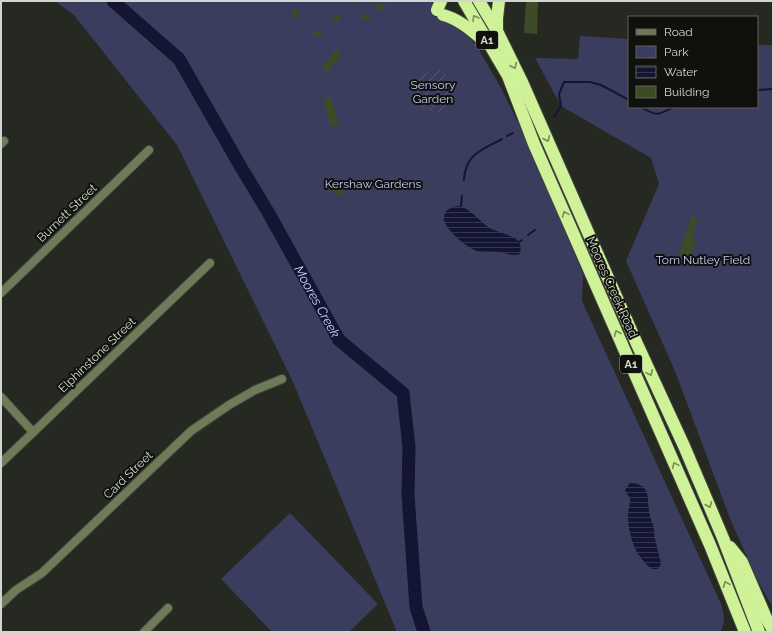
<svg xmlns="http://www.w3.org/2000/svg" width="774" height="633" font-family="Raleway,sans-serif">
<defs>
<pattern id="garden-furrows" width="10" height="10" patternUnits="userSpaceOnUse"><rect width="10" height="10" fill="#3a3d5e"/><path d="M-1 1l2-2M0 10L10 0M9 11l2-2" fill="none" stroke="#565874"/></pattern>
<pattern id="water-rules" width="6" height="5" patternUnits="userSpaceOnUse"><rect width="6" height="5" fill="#131533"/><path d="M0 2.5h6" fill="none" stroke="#343650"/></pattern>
</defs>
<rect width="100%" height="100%" fill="#262921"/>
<g fill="#3a3d5e">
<path d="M55,1H432L444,22L453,25L463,31L476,45L501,88L522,131L583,274L582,301L721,604C724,614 726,622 720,632H397L293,382L177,145L74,15Z"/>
<path d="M580,36L629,39V107H757V45H773V608L758,581L731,521L675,371L626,261L659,184L651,158L561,106L535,58L578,59Z"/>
<path d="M290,513L378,604L349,632H272L221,579Z"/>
</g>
<path fill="url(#garden-furrows)" d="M440,70C445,71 445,72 447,76C456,90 456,99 444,111C428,115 405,103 414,85C417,80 419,75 425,73C430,70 435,71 440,70Z"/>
<g fill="url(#water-rules)">
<path d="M458,206C467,206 480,221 488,227C496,232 512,235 517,240C521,243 521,249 520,254C512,257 506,253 499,252C492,251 484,252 477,251C467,248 446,230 444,220C443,217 445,214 446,211L452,207Z"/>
<path d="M630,483C653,484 646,500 650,516C652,523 655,528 654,535L661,563L659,568C653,571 650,568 646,564C633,551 628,532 628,514C628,509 631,503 630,498C629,496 626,493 625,490Z"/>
</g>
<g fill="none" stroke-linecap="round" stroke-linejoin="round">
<g stroke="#131533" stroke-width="2">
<path d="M757,90L773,89"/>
<path d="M641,107C656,116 658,116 673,107"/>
<path d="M554,117L561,106L559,94L564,82H590L601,85L629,100"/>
<path d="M507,136L513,133"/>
<path d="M464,180C465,154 482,150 502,139"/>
<path d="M461,206L462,196"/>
<path d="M528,235L535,230"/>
<path d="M519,242L522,240"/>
</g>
<path stroke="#131533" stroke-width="13" id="s1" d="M113,1L179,59L242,169L268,212L339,340L403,393L409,447L408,495L416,607L424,632"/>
</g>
<g fill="#3d4b27">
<path d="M526,1H538L537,34L524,33Z"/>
<path d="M377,4L385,5L384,11L376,9Z"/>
<path d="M296,9L300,16L295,18L291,11Z"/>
<path d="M338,14L341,18L335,23L332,20Z"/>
<path d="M362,14L370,15V20L362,19Z"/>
<rect x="314" y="31" width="8" height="5"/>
<path d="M336,49L342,54L328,72L322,68Z"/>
<path d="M331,97L339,125L331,127L323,100Z"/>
<path d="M334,181L345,190L340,197L328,188Z"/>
<path d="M691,216L698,218L694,231L687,229Z"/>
<path d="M687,230L695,232L693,239H696L691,259L679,256L684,236L691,238L685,236Z"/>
</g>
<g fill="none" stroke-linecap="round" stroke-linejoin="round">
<g stroke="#42453d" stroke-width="10">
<g id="minor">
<path d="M1,144L4,141"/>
<path d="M1,293L149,150"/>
<path d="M1,397L33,432"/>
<path d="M1,463L210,263"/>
<path d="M1,604L16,590L42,573L191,431L229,405L255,390L282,379"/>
<path d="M144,632L168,608"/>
</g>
</g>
<g stroke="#42453d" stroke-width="14">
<g id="highway">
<path d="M464,1L508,76L534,144L710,545L745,632"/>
<path d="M479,1L497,31L522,82L637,344L684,446L723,538L759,632"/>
<path d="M437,10L441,1"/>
<path d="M443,15C459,19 472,31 484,41"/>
<path d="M497,31V18L499,1"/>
<path d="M730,547L742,562L767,620L773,630"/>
</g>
</g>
<use href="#minor" stroke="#6d7b59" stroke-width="8"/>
<use href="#highway" stroke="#cff198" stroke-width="12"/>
</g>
<defs><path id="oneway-chevron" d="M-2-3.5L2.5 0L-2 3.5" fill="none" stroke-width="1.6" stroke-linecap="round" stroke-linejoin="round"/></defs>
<g stroke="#798c59">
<use href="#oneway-chevron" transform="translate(475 18) rotate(-120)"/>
<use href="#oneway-chevron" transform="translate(514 66) rotate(64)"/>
<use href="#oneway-chevron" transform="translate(547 139) rotate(67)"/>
<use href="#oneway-chevron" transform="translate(565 214) rotate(-114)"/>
<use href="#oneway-chevron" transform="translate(617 333) rotate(-113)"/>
<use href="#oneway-chevron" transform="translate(650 373) rotate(65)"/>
<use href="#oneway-chevron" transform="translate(675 465) rotate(-114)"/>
<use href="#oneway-chevron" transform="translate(709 505) rotate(67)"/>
<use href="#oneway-chevron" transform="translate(726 584) rotate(-112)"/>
</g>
<g text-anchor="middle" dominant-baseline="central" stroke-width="4" stroke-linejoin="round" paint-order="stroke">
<g fill="#10110d" stroke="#989b96" stroke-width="1">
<rect x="476" y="31" width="22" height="18" rx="3"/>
<rect x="620" y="355" width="22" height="18" rx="3"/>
</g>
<g font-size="11" font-weight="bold" fill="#d3d6d0">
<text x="487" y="40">A1</text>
<text x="631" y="364">A1</text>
</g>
<g font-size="12" fill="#c5ccff" stroke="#10110d">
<text x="433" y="85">Sensory<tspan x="433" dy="14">Garden</tspan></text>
<text x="373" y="184">Kershaw Gardens</text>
<text x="703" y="260">Tom Nutley Field</text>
</g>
<g font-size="12" fill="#d3d6d0" stroke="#10110d">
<text transform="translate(67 213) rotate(-44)">Burnett Street</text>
<text transform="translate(612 287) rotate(66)">Moores Creek Road</text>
<text transform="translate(97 355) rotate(-44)">Elphinstone Street</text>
<text transform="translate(128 475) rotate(-44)">Card Street</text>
</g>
<g font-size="13" font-style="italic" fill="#cfd5fc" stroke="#10110d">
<text stroke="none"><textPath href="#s1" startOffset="367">Moores Creek</textPath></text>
</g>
</g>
<rect width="774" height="633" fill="none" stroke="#d3d6d0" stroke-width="4"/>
<rect x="628" y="16" width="130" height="92" fill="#10110d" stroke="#5e605b"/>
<rect x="636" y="29" width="20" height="6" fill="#6d7b59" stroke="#5e605b"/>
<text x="664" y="36" font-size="12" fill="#d3d6d0">Road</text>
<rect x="636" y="46" width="20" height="12" fill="#3a3d5e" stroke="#5e605b"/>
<text x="664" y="56" font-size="12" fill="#d3d6d0">Park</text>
<rect x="636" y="66" width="20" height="12" fill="url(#water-rules)" stroke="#5e605b"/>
<text x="664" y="76" font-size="12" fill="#d3d6d0">Water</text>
<rect x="636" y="86" width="20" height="12" fill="#3d4b27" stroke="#5e605b"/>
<text x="664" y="96" font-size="12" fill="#d3d6d0">Building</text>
</svg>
